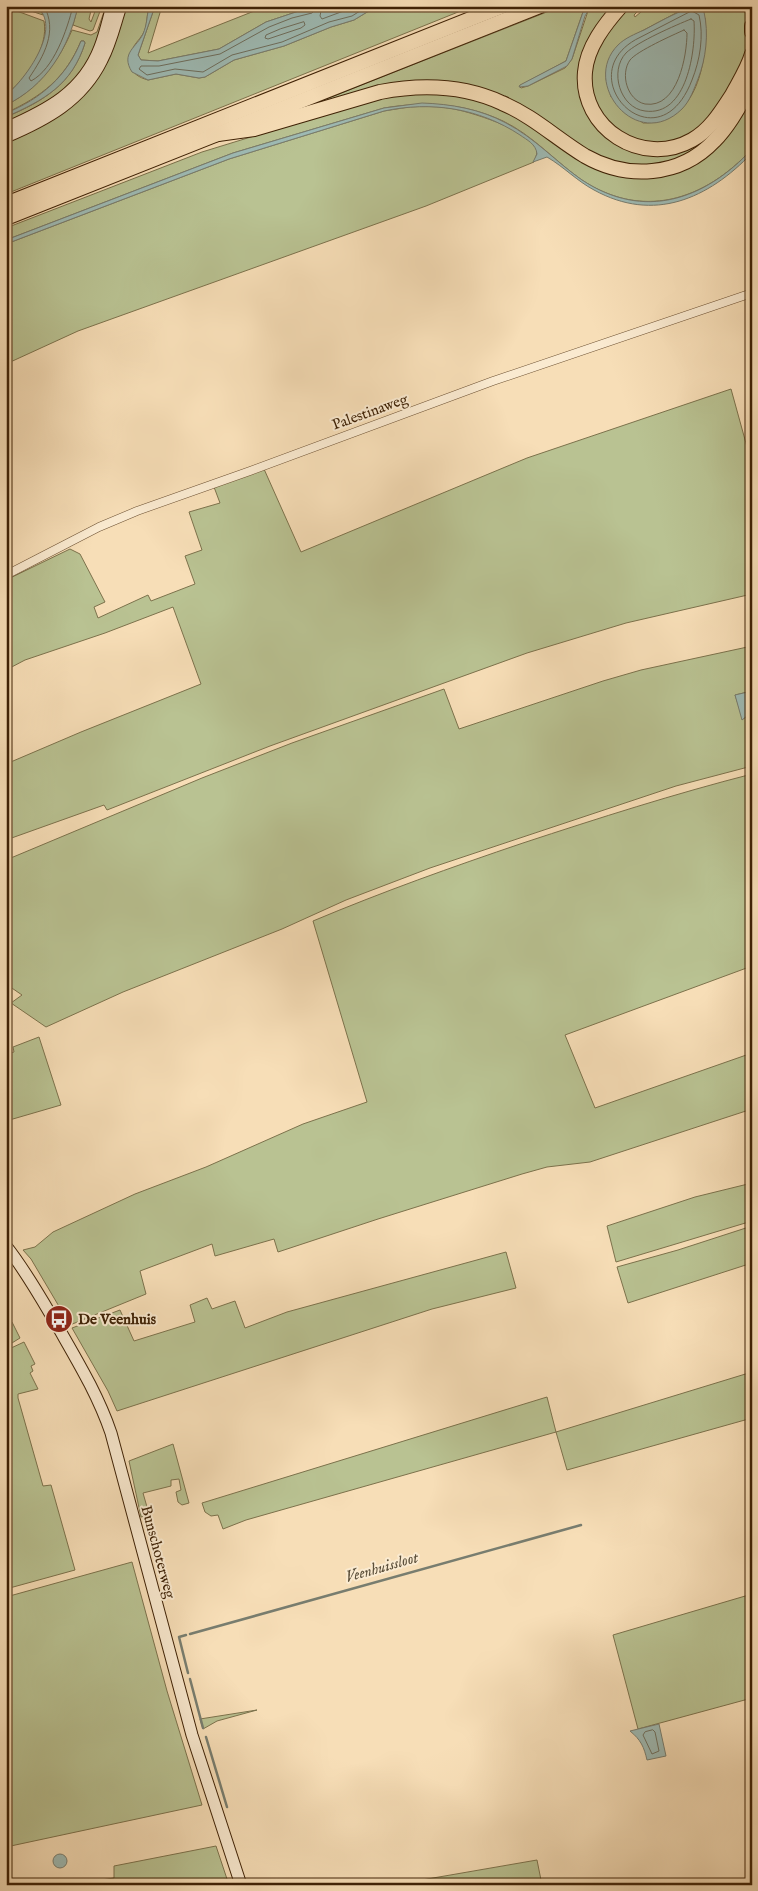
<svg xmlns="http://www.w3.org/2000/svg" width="758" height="1891" font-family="'IM FELL English',serif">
<rect width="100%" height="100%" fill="#f7deb7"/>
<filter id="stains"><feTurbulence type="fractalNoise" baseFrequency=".004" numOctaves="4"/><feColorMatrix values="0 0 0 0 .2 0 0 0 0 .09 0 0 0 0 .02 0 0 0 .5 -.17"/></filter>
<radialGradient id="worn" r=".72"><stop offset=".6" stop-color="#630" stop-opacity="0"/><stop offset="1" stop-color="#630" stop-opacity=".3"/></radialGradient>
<g fill="#b9c292" stroke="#7c724c" fill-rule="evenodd">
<path d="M16,6C28,6 37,4 43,15Z"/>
<path d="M78,6H92L89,19L91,22L97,6H102L93,30L90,31L73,25Z"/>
<path d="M106,6L98,46L72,86L6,126V117C44,101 72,84 85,43L84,41H81C65,79 42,96 6,113V105C37,90 59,61 72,30L91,35L97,32Z"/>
<path d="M124,6H149C147,14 147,23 145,30C142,37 137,41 134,46C127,63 129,75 148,80L176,74L199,78L205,77L234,60L284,46L331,27L354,20L377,6H473L6,194V140L55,117Z"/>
<path d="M155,6H162L148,53L267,6H323L302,10L266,22L219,49L158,61L141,60L138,55Z"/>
<path d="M562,6H591L583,12L566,61L519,86L521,88L528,86L565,68L572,59L588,11L594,6H618L582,67L605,132L678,153L695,146L752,72V78L716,135L673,164L615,165L564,138L451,85L293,112Z"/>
<path d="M631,6H643L634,15L635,17L648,6H752C752,15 749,22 749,29C749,38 751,46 747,55C743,66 734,78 728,88C718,106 705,127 686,136C637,159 579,117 593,63C599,41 616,22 631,6ZM676,13L705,18C708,60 698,124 643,123L611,97L606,79L609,61L613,51L625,40Z"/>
<path d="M6,7L44,21C49,48 26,78 6,95Z"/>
<path d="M413,93L450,94L485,102L513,115L612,174L638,178H650L676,173L752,95V149C704,201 641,221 579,178C553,159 532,135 503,121C464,103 426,101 384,108L233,153L6,240V228L202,152L368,101Z"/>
<path d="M409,107C422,106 435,106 448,108C466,110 534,131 537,151C537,155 535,159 534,162L426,206L78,331L6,364V244L229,159L384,111Z"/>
<path d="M731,389L752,465V594L626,623L527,653L270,746L107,810L104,805L6,840V764L81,732L201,684L173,607L105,633L25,660L6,670V580L70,549L80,554L105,602L94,607L98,618L148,595L151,601L195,584L185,556L202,550L189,512L220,503L214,487L264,469L301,552L527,458Z"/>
<path d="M752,646V691L735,695L743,719L752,712V766L676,786L430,868L346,900L282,929L123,992L46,1027L11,1003L22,995L6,984V860L202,778L292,743L444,689L459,729L603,681L641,670Z"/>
<path d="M752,774V966L565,1035L595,1108L752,1053V1109L590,1162L547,1167L522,1174L378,1219L278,1252L274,1239L215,1256L212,1244L140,1271L146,1294L70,1325L31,1259L23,1250L35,1247L53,1232L135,1194L206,1167L303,1124L367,1102L313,921C382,892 452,867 523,843C599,818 674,794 752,774Z"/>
<path d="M39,1037L61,1105L6,1121V1072L11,1071L7,1054L14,1052L13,1047Z"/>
<path d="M752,1183V1221L616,1262L607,1226L695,1197Z"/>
<path d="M752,1226V1263L628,1303L617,1267L678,1250Z"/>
<path d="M506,1252L516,1288L432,1309L117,1411L108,1391L72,1328L120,1310L134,1341L195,1322L190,1305L207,1298L212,1309L235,1301L245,1328L287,1312Z"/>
<path d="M12,1322L20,1338L7,1346L9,1349L24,1342L35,1364L31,1366L33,1371L30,1373L38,1389L18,1394V1398L43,1486L51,1485L75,1570L6,1589V1324Z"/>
<path d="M752,1372V1418L567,1470L556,1432L246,1520L223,1529L218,1515L211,1516L205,1512L202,1503L547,1397L556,1432Z"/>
<path d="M173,1444L189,1503L182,1505L178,1502L176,1492L181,1490L179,1479L171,1480V1486L143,1493L147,1507L145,1516L141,1517L129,1461Z"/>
<path d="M132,1562L167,1691L202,1805L6,1847V1597Z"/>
<path d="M752,1594V1698L638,1729L613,1635Z"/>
<path d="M257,1710L217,1721L203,1729L200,1719Z"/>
<path d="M216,1846L229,1885H68L114,1878V1866Z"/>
<path d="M537,1860L542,1885H396L410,1882Z"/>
</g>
<g fill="#9ebbb5" stroke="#787d6f">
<path d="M36,6H78C69,48 46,86 6,105V95C25,80 64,27 36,6Z"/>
<path d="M149,6H155L138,55L141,60L158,61L219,49L266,22L302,10L323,6H377L354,20L331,27L284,46L234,60L205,77L199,78L176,74L148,80L132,72C120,53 137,47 143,34C147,25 147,15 149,6Z"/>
<path d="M591,6H594L588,11L585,16L572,59L567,66L528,86L519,87L520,85L566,61L583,12Z"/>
<path d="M689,8H697L704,12C709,33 706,59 698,79C694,89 690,101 682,109C637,153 580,83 618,45C625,38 635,34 644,30C659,22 673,14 689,8Z"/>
<path d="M81,41H84L85,43C72,85 44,100 6,117V113C41,99 67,76 81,41Z"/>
<path d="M422,103C451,104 480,109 506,123C535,138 556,162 582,180C644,221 705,200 752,149V153C708,199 654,223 594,190C577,181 564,167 547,157L533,162L537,154C536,144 527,140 520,135C479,108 431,101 384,111L229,159L6,244V240L233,153L384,108Z"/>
<path d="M752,691V712L742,720L735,695Z"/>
<path d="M659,1724L666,1756L647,1760C644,1747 641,1740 630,1731Z"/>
<circle cx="60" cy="1861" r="7"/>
</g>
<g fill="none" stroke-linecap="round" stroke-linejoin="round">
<g stroke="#6e6e5d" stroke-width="1">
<path d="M44,6C58,31 44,56 29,78L31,81C54,69 67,30 73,6"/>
<path d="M316,6L315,10L312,13L292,18L269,27L220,54L159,66H141L139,69L147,75L175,69L203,72L232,55L282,42L329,22L352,16L368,6"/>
<path d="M322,6L320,16L322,19L357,6"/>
<path d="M692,11L699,15C704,36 700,60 692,80C658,169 569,78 635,40Z"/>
<path d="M691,19L694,21C696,50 687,117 645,111C620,108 609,71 626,53C637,42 676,25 691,19Z"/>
<path d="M304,22L305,25L301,28L268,39L265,38L266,35L280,29Z"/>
<path d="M684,30L687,33C687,55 678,109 645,104C627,100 620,74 630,60C637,51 673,35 684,30Z"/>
<path d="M653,1730L655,1732L659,1751L652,1754L643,1735L645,1732Z"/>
</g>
<g stroke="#787d6f" stroke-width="2.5">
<path d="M190,1634L581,1525"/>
<path d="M186,1635L179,1637L188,1673"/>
<path d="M190,1679L203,1728"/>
<path d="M206,1737L227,1807"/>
</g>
<g stroke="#6c5032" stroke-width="9">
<path id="street" d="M6,575L99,527L137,511L250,471L493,381L752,293"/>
</g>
<g stroke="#3e2105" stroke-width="13">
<g id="secondary">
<path d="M6,128C47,110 83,92 100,47C105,34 108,20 112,6"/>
<path d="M6,137C46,120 82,101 102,60C111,43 115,24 121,6"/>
<path d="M6,1246C26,1271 42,1300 58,1327C78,1362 98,1395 111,1433L192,1735L241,1885"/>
</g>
</g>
<g stroke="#3e2105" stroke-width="16">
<g id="highway">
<path d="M621,6C605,24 587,47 585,72C580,128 642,168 692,140C710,130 721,112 732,95C739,82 748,68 752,54"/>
<path d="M752,26V32"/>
<path d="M211,135L254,129L380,92C422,84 463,85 502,103C533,116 557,139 585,156C627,180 680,177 714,141C730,125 741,103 752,84"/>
<path d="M6,204L503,6"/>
<path d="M6,218L540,6"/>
</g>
</g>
<use href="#street" stroke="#faead0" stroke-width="8"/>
<use href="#secondary" stroke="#faead0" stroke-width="11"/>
<use href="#highway" stroke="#f7deb7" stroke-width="14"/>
</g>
<defs>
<g id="bus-disc" transform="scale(1.4375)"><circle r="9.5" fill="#8f2418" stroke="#faead0"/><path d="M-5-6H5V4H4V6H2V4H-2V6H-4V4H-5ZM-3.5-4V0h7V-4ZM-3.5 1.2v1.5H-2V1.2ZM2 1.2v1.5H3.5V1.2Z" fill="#fff"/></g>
</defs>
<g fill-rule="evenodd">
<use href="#bus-disc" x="59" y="1319"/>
</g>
<g text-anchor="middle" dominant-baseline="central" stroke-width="4" stroke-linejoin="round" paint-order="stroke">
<g font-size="15" fill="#3e2105" stroke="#faead0">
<text transform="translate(370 412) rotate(-20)">Palestinaweg</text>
<text transform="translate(158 1552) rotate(75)">Bunschoterweg</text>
</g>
<g font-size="15" font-weight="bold" fill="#3e2105" stroke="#faead0" text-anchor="start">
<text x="78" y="1319">De Veenhuis</text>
</g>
<g font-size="16" font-style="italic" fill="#5b4f3a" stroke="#faead0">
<text transform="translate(382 1568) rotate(-16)">Veenhuissloot</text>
</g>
</g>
<rect width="758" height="1891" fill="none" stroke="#f7deb7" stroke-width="25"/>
<rect x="8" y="8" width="743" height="1876" fill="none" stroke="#3e2105" stroke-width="2.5"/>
<rect x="12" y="12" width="733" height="1866" fill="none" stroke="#3e2105"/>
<rect width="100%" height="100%" filter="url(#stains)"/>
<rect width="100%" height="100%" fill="url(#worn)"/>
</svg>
